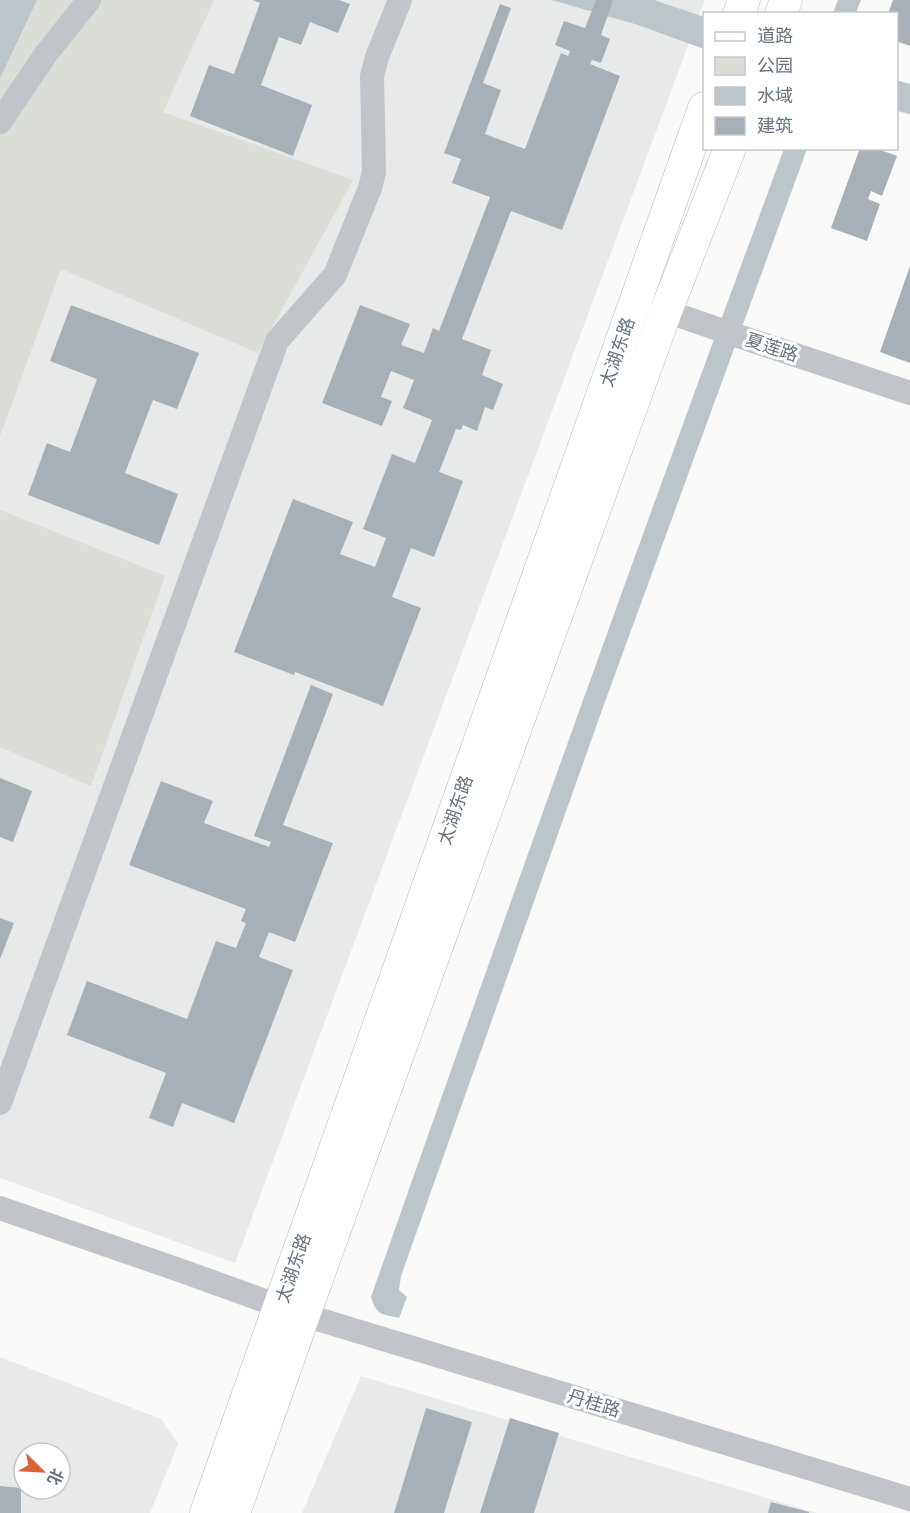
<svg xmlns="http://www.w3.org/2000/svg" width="910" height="1513" font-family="'PT Sans','Noto Sans SC',sans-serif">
<rect width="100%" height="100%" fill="#fafaf8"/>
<g fill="#e8e9e9" fill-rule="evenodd">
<path d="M113,0H705L235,1263L0,1178V161Z"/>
<path d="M0,1357L161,1419L178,1444L150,1513H0ZM24,1453H60V1489H24Z"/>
<path d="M361,1376L817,1513H302Z"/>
</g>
<g fill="#daded7">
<path d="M0,0H214L163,112L353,180L258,353L61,269L0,436Z"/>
<path d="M0,510L165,576L91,786L0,747Z"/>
</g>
<g fill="#bbc5ca">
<path d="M0,0H37L0,78Z"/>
<path d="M552,0H654L704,17V49L638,25Z"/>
<path d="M838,0H861L856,13H833Z"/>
<path d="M896,80L910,84V114L897,111Z"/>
<path d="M784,149H807L602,710L401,1276L399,1290L407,1297L399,1318C382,1314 377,1316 371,1297C506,913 643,530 784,149Z"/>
</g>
<g fill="#a8b0b7">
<path d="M253,0H339L350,4L338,33L310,22L301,45L279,37L261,85L312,105L293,156L190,116L209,65L234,74L260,3Z"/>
<path d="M596,0H613L601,35L610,39L601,63L592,60L590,64L620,76L562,230L511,211L462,339L491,350L482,375L503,384L493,410L485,407L477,431L463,425L461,430L456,429L439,472L463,481L434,557L411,548L392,597L421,608L383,706L295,672L294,675L234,652L293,499L353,522L340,554L375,567L386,538L363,529L392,454L415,463L432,420L403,408L414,380L391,371L381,397L392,401L382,426L322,403L360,305L410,324L401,345L424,353L433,328L439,331L490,197L452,183L461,159L444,153L500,4L511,8L483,83L501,90L485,134L525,149L561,53L568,56L570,51L555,45L564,21L585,28Z"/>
<path d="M893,0H910V46L896,41V14H888Z"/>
<path d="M860,148H875L897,156L882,196L871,191L868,199L880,204L867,241L831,228Z"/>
<path d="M910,266V363L880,352Z"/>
<path d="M71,305L199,353L177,409L153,400L125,473L178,494L159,545L28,495L47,443L70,452L97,379L50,361Z"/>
<path d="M311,685L333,694L283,825L333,843L295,942L269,932L259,957L293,970L234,1123L182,1103L173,1127L149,1118L166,1073L67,1035L87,981L187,1019L216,941L236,948L246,923L241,921L246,909L129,865L161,781L213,801L204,823L269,847L271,842L254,836Z"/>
<path d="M0,778L32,791L13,842L0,837Z"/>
<path d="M0,918L14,923L0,959Z"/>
<path d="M426,1408L472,1422L444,1513H394Z"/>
<path d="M510,1418L559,1433L534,1513H480Z"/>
<path d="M0,1486L21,1488V1513H0Z"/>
<path d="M771,1502L809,1512V1513H768Z"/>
</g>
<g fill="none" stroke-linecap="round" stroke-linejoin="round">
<g stroke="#b5b9be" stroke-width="33">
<g id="major">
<path d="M739,14L744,0"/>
<path d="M781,14L786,0"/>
<path d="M206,1513L704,108"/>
<path d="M234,1513L304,1315L666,311L730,148"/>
</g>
</g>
<g stroke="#c1c5c9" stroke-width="24">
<path d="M0,122L46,54L89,0"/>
<path d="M651,306L744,338L910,393"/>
<path d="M0,1103L277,341L335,275L370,188L374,172L372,76L377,57L400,0"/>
<path d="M0,1208L182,1271L304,1315L910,1499"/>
</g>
<use href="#major" stroke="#fff" stroke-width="32"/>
</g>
<g text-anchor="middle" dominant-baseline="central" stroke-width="6" stroke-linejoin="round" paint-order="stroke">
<g font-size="18" fill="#667481" stroke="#fff">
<text transform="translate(772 347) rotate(18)">夏莲路</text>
<text transform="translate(617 352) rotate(-71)">太湖东路</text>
<text transform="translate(455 810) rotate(-71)">太湖东路</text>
<text transform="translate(293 1268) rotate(-71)">太湖东路</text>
<text transform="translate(594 1403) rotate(17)">丹桂路</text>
</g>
</g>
<rect x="703" y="12" width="195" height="138" fill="#ffffff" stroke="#c2c7cd" stroke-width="1.5"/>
<rect x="715" y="32" width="30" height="9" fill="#ffffff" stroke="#c2c7cd" stroke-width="1.5"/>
<text x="757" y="42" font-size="18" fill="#667481">道路</text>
<rect x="715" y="57" width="30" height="18" fill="#daded7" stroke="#c2c7cd" stroke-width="1.5"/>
<text x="757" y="72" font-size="18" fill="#667481">公园</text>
<rect x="715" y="87" width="30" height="18" fill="#bbc5ca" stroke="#c2c7cd" stroke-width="1.5"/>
<text x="757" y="102" font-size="18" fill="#667481">水域</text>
<rect x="715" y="117" width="30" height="18" fill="#a8b0b7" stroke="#c2c7cd" stroke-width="1.5"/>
<text x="757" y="132" font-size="18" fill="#667481">建筑</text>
<g transform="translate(42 1471) rotate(114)"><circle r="28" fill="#ffffff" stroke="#c2c7cd" stroke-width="1.5"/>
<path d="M0-4.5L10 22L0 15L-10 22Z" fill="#db6236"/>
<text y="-9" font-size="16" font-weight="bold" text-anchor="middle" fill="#667481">北</text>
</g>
</svg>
